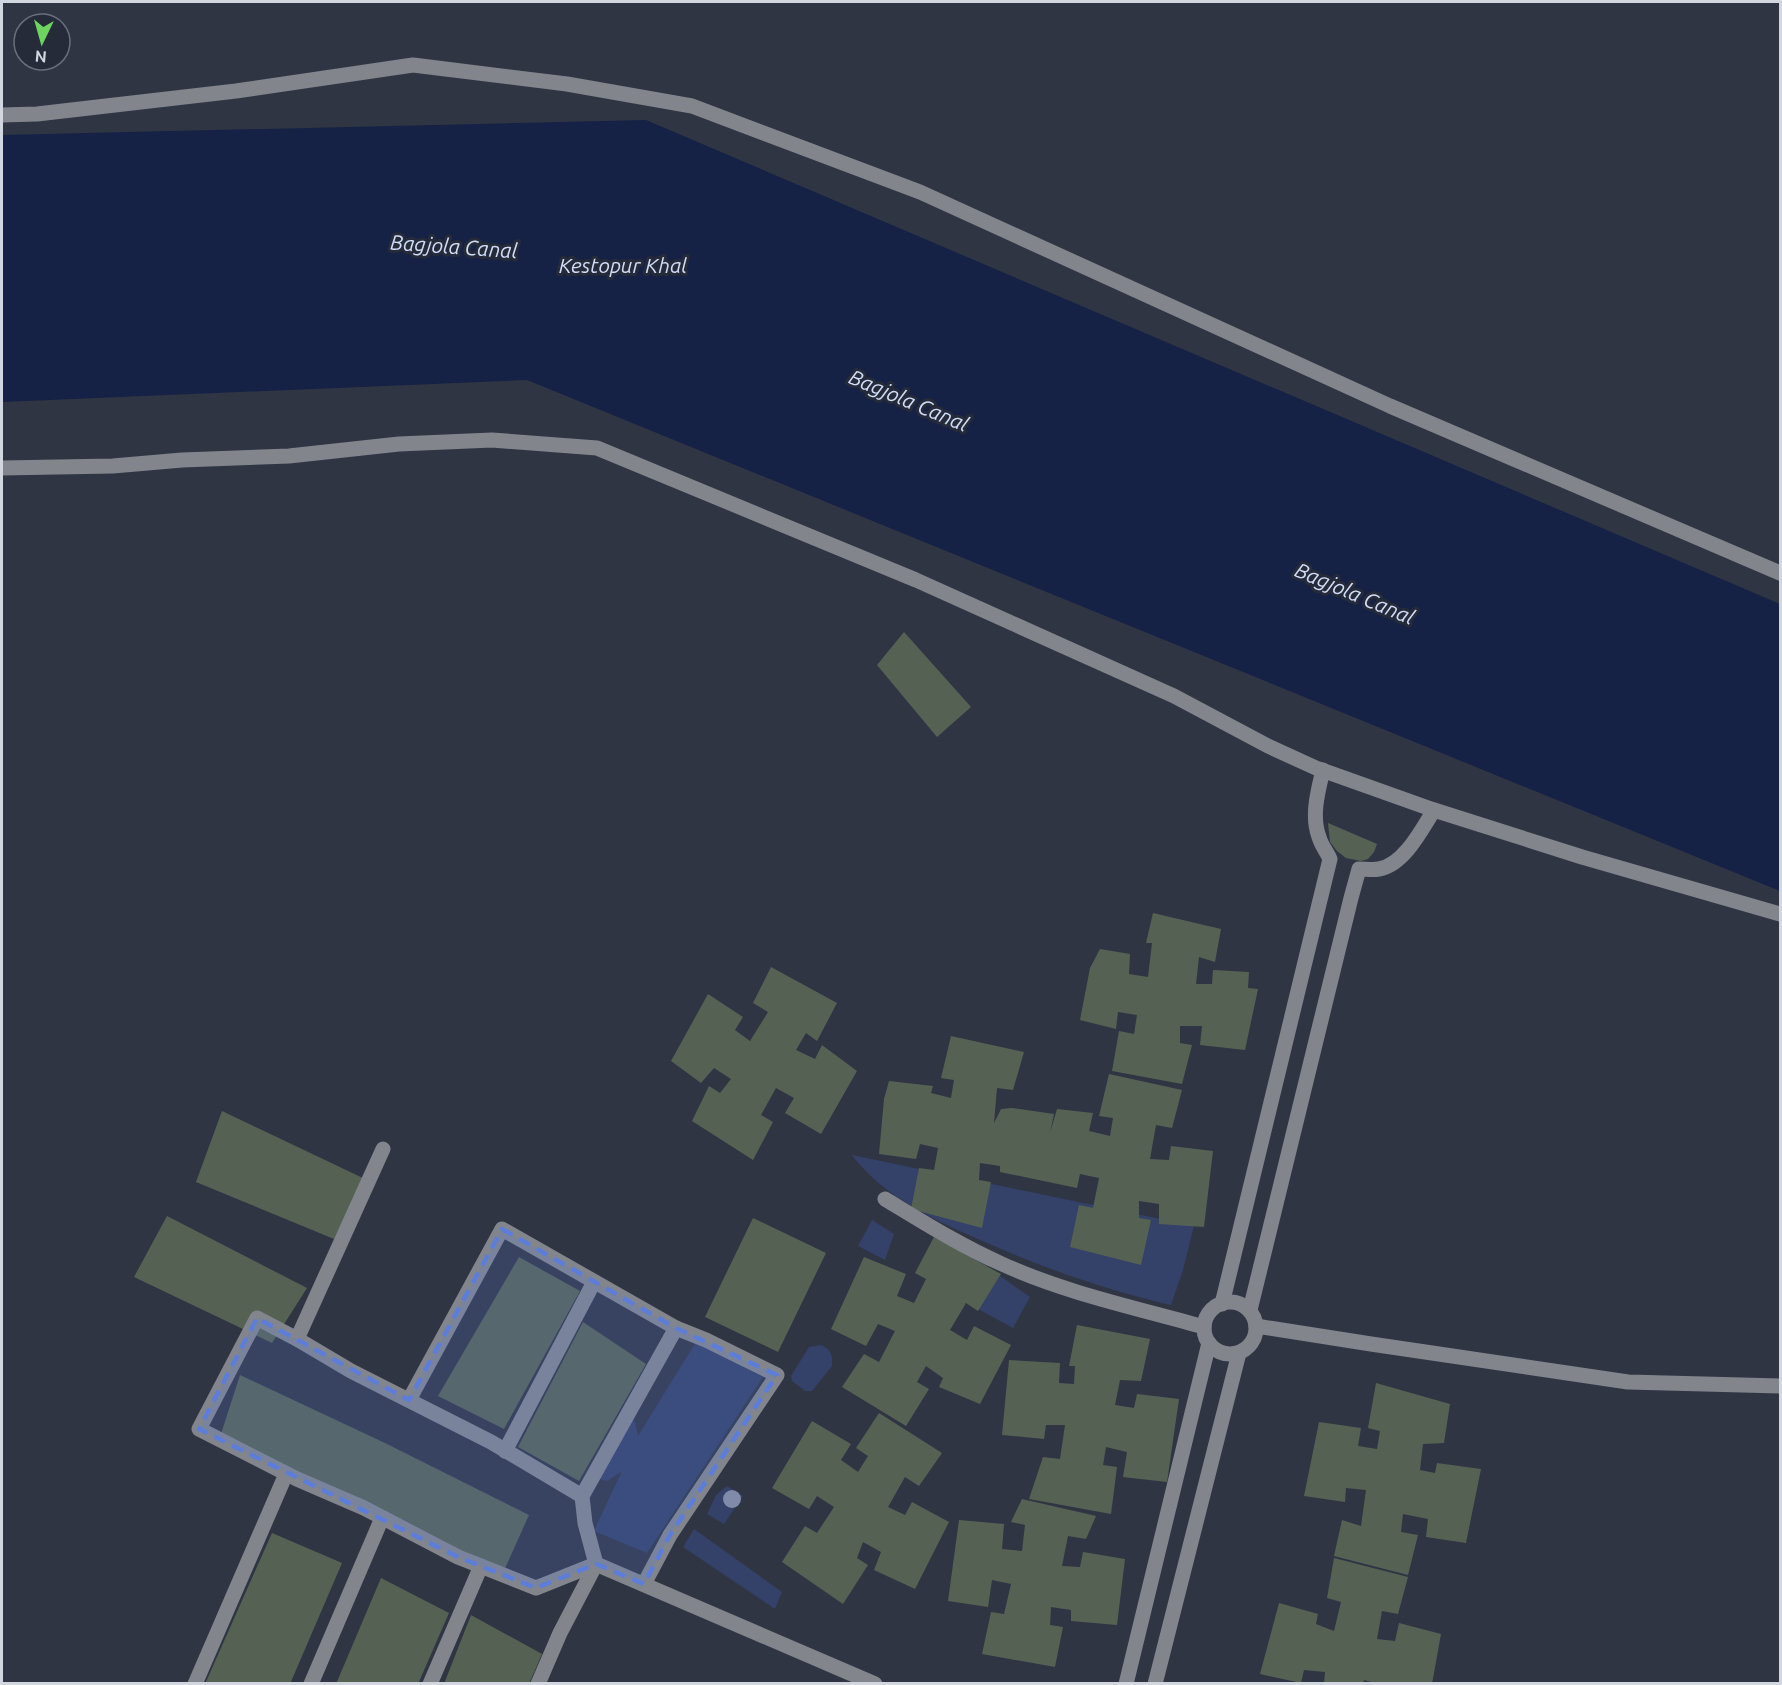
<svg xmlns="http://www.w3.org/2000/svg" width="1782" height="1685" font-family="Ubuntu,sans-serif">
<rect width="100%" height="100%" fill="#303544"/>
<g fill="#344168">
<path d="M852,1155L1194,1226L1183,1270L1171,1305C1106,1290 1046,1269 985,1242C938,1222 883,1197 852,1155Z"/>
<path d="M872,1220L894,1234L885,1260L858,1246Z"/>
<path d="M1000,1276L1030,1297L1013,1328L978,1309Z"/>
<path d="M696,1342L763,1377L647,1553L594,1531L622,1471L607,1481L592,1477L627,1415L635,1422L638,1436Z"/>
<path d="M821,1345C831,1349 833,1356 832,1366L812,1391H805L792,1381L791,1376L809,1347Z"/>
<path d="M727,1486L743,1496L724,1524L707,1514L716,1495Z"/>
<path d="M694,1529L782,1592L775,1609L683,1547Z"/>
</g>
<path fill="#152145" d="M646,120L1780,604V891L527,380L2,402V135Z"/>
<g fill="#556253">
<path d="M904,632L971,707L937,737L877,665Z"/>
<path d="M1328,823L1377,844L1374,852L1368,859L1361,861L1346,858L1337,851L1330,842Z"/>
<path d="M1153,913L1221,929L1215,962L1199,957L1196,984H1212L1213,970L1249,972L1248,988L1258,989L1245,1050L1200,1045L1202,1026H1180V1043L1192,1045L1182,1084L1112,1071L1119,1031L1134,1034L1137,1015L1118,1012L1116,1029L1080,1020L1090,968L1100,949L1130,954L1129,974L1148,977L1152,943H1146Z"/>
<path d="M771,967L837,1003L817,1041L806,1033L796,1050L815,1059L822,1045L857,1071L821,1134L785,1113L794,1098L776,1088L761,1115L773,1122L753,1160L692,1121L709,1086L720,1093L731,1079L714,1068L701,1083L671,1061L708,994L743,1017L735,1030L750,1041L768,1012L753,1003Z"/>
<path d="M951,1036L1024,1052L1013,1090L997,1088L994,1123L1001,1109L1012,1108L1054,1114L1050,1133L1057,1109L1093,1113L1089,1131L1110,1136L1113,1118L1099,1116L1109,1074L1182,1090L1172,1128L1156,1125L1150,1159L1169,1160L1171,1146L1213,1151L1204,1227L1159,1224V1204L1139,1201V1218L1151,1220L1141,1265L1070,1247L1079,1205L1093,1208L1099,1178L1080,1174L1077,1188L1000,1172V1166L980,1163L979,1180L991,1182L982,1228L911,1209L919,1168L934,1170L938,1148L920,1144L916,1159L879,1154L884,1099L889,1081L933,1086L931,1093L951,1098L954,1080L941,1078Z"/>
<path d="M222,1111L365,1179L334,1239L196,1182Z"/>
<path d="M167,1216L307,1288L272,1343L134,1277Z"/>
<path d="M753,1218L826,1253L778,1352L705,1317Z"/>
<path d="M934,1237L1001,1274L978,1311L966,1303L950,1330L967,1340L974,1326L1011,1345L980,1404L939,1387L943,1378L926,1366L917,1382L929,1389L906,1426L842,1387L864,1354L879,1362L895,1331L878,1324L866,1346L831,1329L864,1257L906,1274L897,1296L914,1303L926,1279L915,1273Z"/>
<path d="M519,1257L580,1291L504,1429L438,1396Z"/>
<path d="M583,1322L646,1364L579,1481L518,1447Z"/>
<path d="M1077,1325L1150,1339L1141,1381L1120,1380L1115,1405L1134,1408L1137,1394L1179,1399L1167,1482L1123,1477L1127,1452L1106,1447L1103,1465L1117,1467L1111,1514L1029,1499L1043,1457L1060,1459L1065,1425H1046L1044,1439L1002,1435L1009,1360L1060,1363L1059,1383L1074,1384L1075,1366H1069Z"/>
<path d="M240,1375L385,1443L529,1515L502,1575L219,1440Z"/>
<path d="M1376,1383L1450,1404L1444,1443L1423,1444L1420,1470L1435,1473L1437,1463L1481,1469L1466,1543L1426,1537L1428,1519L1403,1514L1401,1532L1418,1535L1408,1575L1334,1556L1342,1520L1361,1526L1366,1490L1346,1488L1345,1502L1304,1496L1319,1422L1361,1428L1358,1446L1377,1449L1380,1431L1368,1428Z"/>
<path d="M879,1413L942,1453L919,1486L905,1477L888,1507L905,1515L912,1502L949,1522L915,1589L874,1570L881,1552L863,1542L857,1558L868,1565L843,1604L782,1562L805,1526L817,1533L834,1507L817,1496L809,1509L772,1488L812,1421L851,1444L841,1460L858,1472L868,1456L856,1448Z"/>
<path d="M1022,1499L1096,1516L1086,1539L1068,1536L1062,1566L1080,1567L1083,1552L1125,1559L1117,1625L1071,1621V1610L1051,1607L1050,1625L1063,1627L1055,1667L982,1654L991,1612L1004,1614L1011,1584L992,1580L988,1607L948,1601L959,1520L1004,1524L1002,1549L1022,1551L1025,1525L1011,1522Z"/>
<path d="M272,1533L342,1563L290,1684H205Z"/>
<path d="M1334,1558L1408,1577L1398,1614L1382,1611L1377,1639L1395,1641L1399,1623L1441,1634L1432,1684H1379L1364,1680L1363,1684H1324L1325,1672L1304,1670L1301,1683L1260,1674L1279,1603L1318,1614L1316,1624L1334,1631L1341,1602L1327,1598Z"/>
<path d="M381,1578L449,1613L418,1684H336Z"/>
<path d="M471,1615L542,1654L529,1684H444Z"/>
</g>
<g fill="none" stroke-linecap="round" stroke-linejoin="round">
<g stroke="#82858c" stroke-width="15">
<path d="M2,115L37,114L236,91L413,65L567,84L692,106L920,192L1390,406L1780,573"/>
<path d="M2,468L113,466L182,460L289,456L399,444L492,440L597,448L916,580L1174,696L1268,746L1316,768L1434,810L1582,857L1780,914"/>
<path d="M383,1149L297,1339L351,1371L491,1442L582,1496L676,1328"/>
<path d="M885,1199C923,1222 961,1246 1002,1264C1065,1293 1137,1308 1204,1327"/>
<circle cx="1230" cy="1328" r="26"/>
<path d="M1222,1304L1330,859C1327,852 1321,845 1319,837C1311,816 1318,791 1323,770"/>
<path d="M1250,1310L1351,898L1359,869C1366,869 1373,870 1379,869C1404,865 1422,829 1434,810"/>
<path d="M1256,1326L1371,1344L1628,1382L1780,1386"/>
<path d="M297,1339L257,1318L199,1429L297,1479L364,1508L458,1557L536,1588L596,1564L875,1684"/>
<path d="M409,1400L502,1229L676,1328L706,1340L777,1375L670,1535L644,1584"/>
<path d="M505,1451L594,1282"/>
<path d="M195,1684L286,1474"/>
<path d="M311,1684L382,1518"/>
<path d="M430,1684L481,1566"/>
<path d="M538,1684L560,1633L596,1564L585,1523L582,1496"/>
<path d="M1126,1684L1209,1343"/>
<path d="M1155,1684L1239,1353"/>
</g>
</g>
<circle fill="#808ba9" cx="732" cy="1499" r="9"/>
<path fill="#5c7eda" fill-opacity="0.2" stroke="#5c7eda" stroke-width="4.5" stroke-dasharray="12 8" stroke-linejoin="round" d="M502,1229L676,1328L777,1375L670,1535L644,1584L596,1564L536,1588L458,1557L199,1429L257,1318L409,1400Z"/>
<g text-anchor="middle" dominant-baseline="central" stroke-width="6" stroke-linejoin="round" paint-order="stroke">
<g font-size="21" font-style="italic" fill="#d2ddf9" stroke="#262b39">
<text transform="translate(454 246) rotate(4)">Bagjola Canal</text>
<text x="623" y="265">Kestopur Khal</text>
<text transform="translate(909 400) rotate(23)">Bagjola Canal</text>
<text transform="translate(1355 593) rotate(23)">Bagjola Canal</text>
</g>
</g>
<rect width="1782" height="1685" fill="none" stroke="#d2d6df" stroke-width="6"/>
<g transform="translate(42 42) rotate(185)"><circle r="28" fill="#262b39" stroke="#6b6f7b" stroke-width="1.5"/>
<path d="M0-4.5L10 22L0 15L-10 22Z" fill="#6dd361"/>
<text y="-9" font-size="16" font-weight="bold" text-anchor="middle" fill="#d2d6df">N</text>
</g>
</svg>
